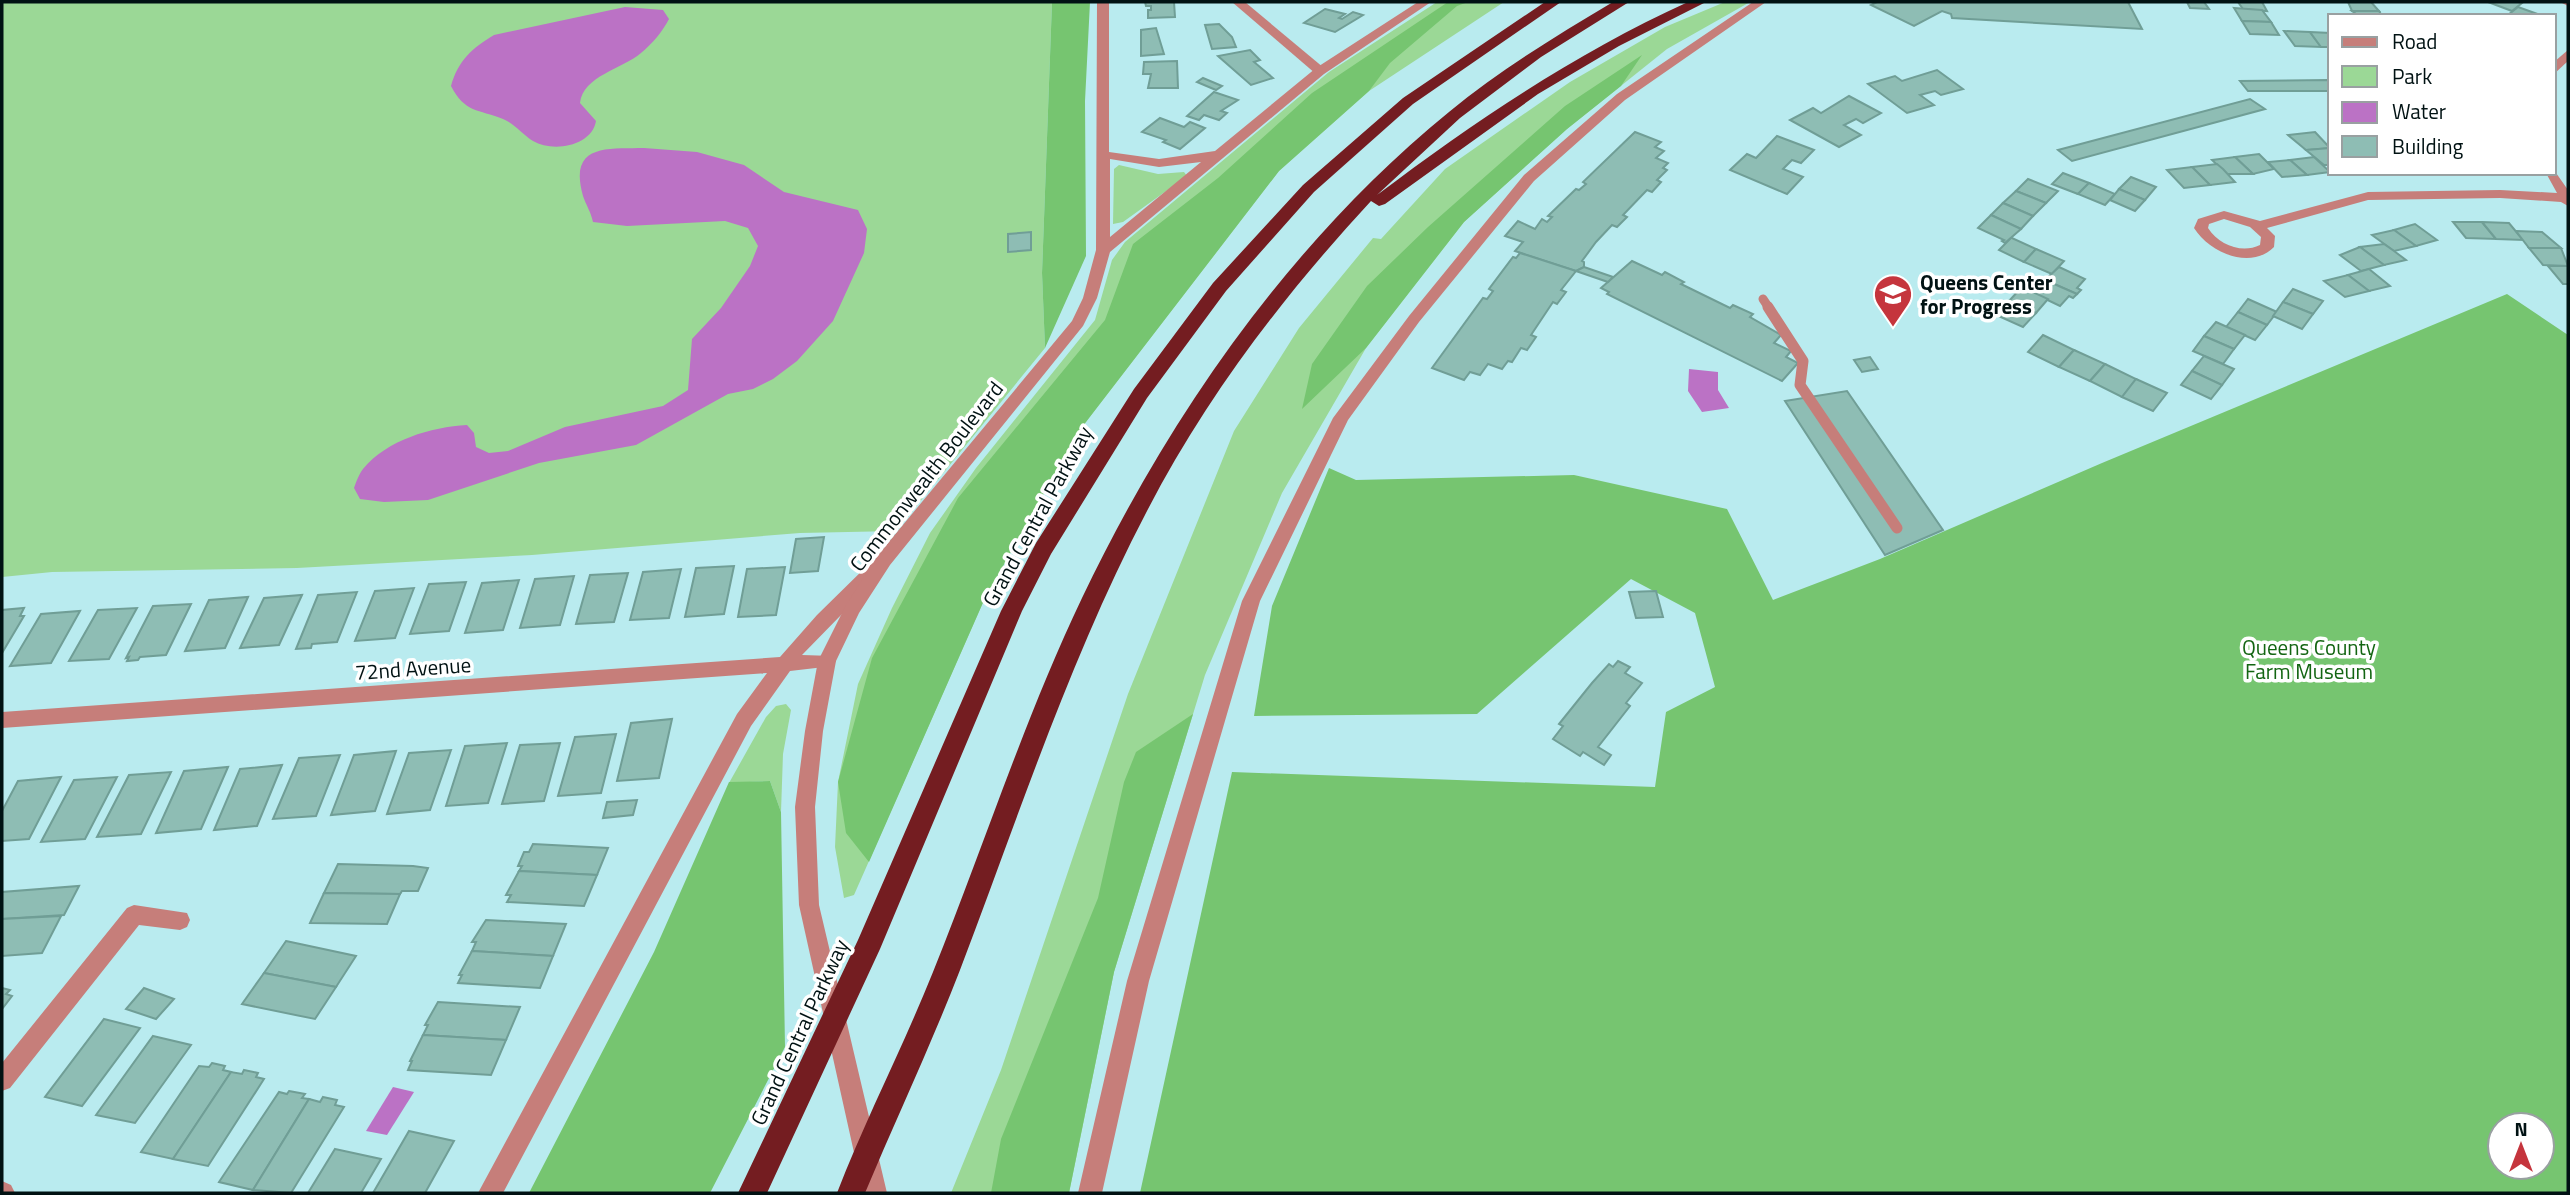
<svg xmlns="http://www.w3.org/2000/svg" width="2570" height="1195" font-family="'Titillium Web',sans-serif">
<rect width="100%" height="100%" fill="#b9ebef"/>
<g fill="#9bd896">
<path d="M2,2H1052L1042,273L1045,348L896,531L800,533L532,555L297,568L52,572L2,577Z"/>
<path d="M1437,2H1504L1369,91L1279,171L1079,431L985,598L854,895L844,898L835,847L838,782L858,684L892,608L930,533L976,468L1095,320L1112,260L1125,242L1329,72Z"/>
<path d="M1725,2H1750L1667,49L1567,129L1464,222L1366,348L1282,493L1205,675L1114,972L1069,1193H951L1001,1070L1128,694L1234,431L1299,328L1373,238L1381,239L1445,169L1570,82L1665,27Z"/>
<path d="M1119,165L1158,174L1184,172L1187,176L1123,222L1113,224L1114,169Z"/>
<path d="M786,704L791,710L783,754L781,812L770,781L729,783L766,717L776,706Z"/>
</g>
<g fill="#76c570" fill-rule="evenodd">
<path d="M1052,2H1090L1085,101L1086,256L1045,348L1042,273Z"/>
<path d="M1448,2H1468L1457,6L1390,63L1369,91L1279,171L1079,431L985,598L869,862L846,833L838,782L872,658L958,498L1105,320L1133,244L1218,178L1312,93Z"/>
<path d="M1642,55L1621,86L1567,129L1464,222L1366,348L1302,409L1312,364L1367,286L1428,227L1565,106Z"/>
<path d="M2507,294L2568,335V1193H1140L1232,772L1655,787L1666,712L1715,687L1695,613L1631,579L1477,714L1254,716L1272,606L1329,468L1356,480L1574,475L1727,509L1773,600L1880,559L2102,463ZM2500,1125H2542V1167H2500Z"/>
<path d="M1193,714L1114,972L1069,1193H991L1001,1139L1098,898L1124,782L1136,752Z"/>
<path d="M770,781L781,812L785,1047L710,1193H529L654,952L729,782Z"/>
</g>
<g fill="#bb72c5">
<path d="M625,7L663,10L669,19C663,31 652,44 641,53C622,69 583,76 580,103L596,121C592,146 553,153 533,141C523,135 515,124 503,119C478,109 465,113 451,86C458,61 472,48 494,35Z"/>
<path d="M644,148L697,152L744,165L784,192L858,210L867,229L864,253L833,321L797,361L773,379L753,389L728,394L636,445L539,463L428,500L384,502L360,499L354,488C356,482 359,474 363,469C387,440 431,427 467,425L474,433L476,447L489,453L508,451L565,427L663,406L688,390L692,339L721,308L750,266L758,246L748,228L725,221L627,226L593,222C591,212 586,205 583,196C568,143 608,149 644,148Z"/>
<path d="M1689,369L1718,372V390L1729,408L1702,412L1688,391Z"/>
<path d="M393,1087L414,1092L387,1135L366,1131Z"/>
</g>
<g fill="#8ebdb4" stroke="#709e96" stroke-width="2">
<path d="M1145,2H1174L1175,17L1148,18V10H1151V6H1146Z"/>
<path d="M1877,2H2128L2142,29L1952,18L1951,14L1942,11L1914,26L1871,5Z"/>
<path d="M2187,2H2204L2209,9L2190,8Z"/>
<path d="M2238,2H2265H2262L2267,11L2243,9Z"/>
<path d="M2348,2H2371L2379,11H2352Z"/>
<path d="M2488,2H2518L2522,3L2512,11Z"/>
<path d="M2518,7L2543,16L2508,15Z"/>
<path d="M2234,8L2262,10L2271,22L2242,21Z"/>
<path d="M1325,9L1345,14L1339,18L1342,19L1353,12L1363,15L1335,32L1304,23Z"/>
<path d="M2352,11H2379L2382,16H2359Z"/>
<path d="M2242,21L2271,22L2279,35L2250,34Z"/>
<path d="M1219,24L1232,37L1236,47L1212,49L1205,25Z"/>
<path d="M1156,28L1164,54L1141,56V30Z"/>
<path d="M2284,31L2310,32L2321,47L2295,46Z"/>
<path d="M2310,32L2330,33V47H2321Z"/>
<path d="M1250,50L1260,60L1254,62L1273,78L1251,85L1218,56Z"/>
<path d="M1177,61L1178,88H1148L1151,74H1143L1144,62Z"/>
<path d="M1937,70L1963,89L1941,95L1935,91L1920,95L1934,105L1907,113L1868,84L1895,76L1902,81Z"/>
<path d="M1203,78L1222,86L1216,90L1197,82Z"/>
<path d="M2328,80L2330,91H2248L2240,81Z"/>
<path d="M1214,92L1238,100L1221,111L1227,113L1219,120L1204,115L1199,120L1187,116Z"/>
<path d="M1849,96L1881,113L1863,123L1856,119L1844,125L1861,135L1839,147L1790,120L1813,108L1821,113Z"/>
<path d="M2250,99L2265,109L2072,161L2058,150Z"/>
<path d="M1160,118L1184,127L1190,122L1205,128L1180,149L1163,142L1166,140L1142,132Z"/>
<path d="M1635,132L1661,142L1655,147L1664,151L1656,158L1668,163L1663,168L1667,170L1657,180L1661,182L1652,192L1647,190L1623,215L1627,217L1617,227L1612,225L1596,242L1582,261L1584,262V267L1576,271L1515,251L1523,242L1505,236L1518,221L1535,229L1542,219L1547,222L1552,217L1548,216L1576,189L1579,190L1586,184L1583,182Z"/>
<path d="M2315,132L2330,148L2306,150L2288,135Z"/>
<path d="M1777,136L1814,150L1801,163L1792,160L1783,169L1803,177L1787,194L1730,170L1747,154L1756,158Z"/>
<path d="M2330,148V165H2324L2306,150Z"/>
<path d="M2259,154L2274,169L2253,174L2235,157Z"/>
<path d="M2235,157L2253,174H2227L2212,160Z"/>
<path d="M2314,157L2330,172L2307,175L2290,160Z"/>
<path d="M2290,160L2307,175L2282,177L2268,162Z"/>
<path d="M2217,164L2223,169L2235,182L2210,185L2192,167Z"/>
<path d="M2192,167L2210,185L2184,188L2167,170Z"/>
<path d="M2063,173L2089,183L2078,194L2052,184Z"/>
<path d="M2131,177L2156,187L2145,200L2119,189Z"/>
<path d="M2028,179L2058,191L2046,203L2016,191Z"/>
<path d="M2089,183L2115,194L2105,205L2078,194Z"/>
<path d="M2119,189L2145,200L2135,211L2110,200Z"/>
<path d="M2016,191L2046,203L2033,216L2003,203Z"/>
<path d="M2003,203L2033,216L2021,229L1991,215Z"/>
<path d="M1991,215L2021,229L2005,243L2002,241L2004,240L1978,228Z"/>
<path d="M2453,222H2482L2496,239L2466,238Z"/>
<path d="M2482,222L2509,223L2523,240L2496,239Z"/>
<path d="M2415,224L2437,240L2416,246L2394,230Z"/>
<path d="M2394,230L2416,246L2394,251L2372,235Z"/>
<path d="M2516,231L2542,232L2561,248H2529Z"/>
<path d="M1031,232V250L1008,252V234Z"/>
<path d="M2011,238H2012L2036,249L2024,262L1999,250Z"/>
<path d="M2384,244L2394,251L2406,260L2384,265L2360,247Z"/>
<path d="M2360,247L2384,265L2361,271L2340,255Z"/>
<path d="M2529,248H2561L2568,266L2543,265Z"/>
<path d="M2036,249L2064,261L2052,274L2024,262Z"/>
<path d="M1520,253L1576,271L1561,290L1566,292L1557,304L1553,302L1531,335L1536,337L1527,350L1521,348L1512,362L1508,361L1502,369L1488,364L1480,375L1470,372L1464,380L1432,368L1483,298L1487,299L1493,291L1489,289L1513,257L1516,258Z"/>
<path d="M1632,261L1662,275L1665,272L1684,282L1681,284L1730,308L1733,305L1753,314L1750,317L1781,335L1774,343L1791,351L1786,357L1798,363L1782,381L1607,294L1609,292L1601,288Z"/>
<path d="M2548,266H2568V284H2563Z"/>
<path d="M1584,267L1613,277L1608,282L1576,271Z"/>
<path d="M2059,267L2085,279L2077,288L2081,290L2077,294L2045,280Z"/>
<path d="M2369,269L2390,286L2369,291L2348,275Z"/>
<path d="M2348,275L2369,291L2345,297L2324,281Z"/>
<path d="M2045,280L2077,294L2073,298L2069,296L2060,306L2033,293Z"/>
<path d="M2022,287L2048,299L2036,313L2009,301Z"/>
<path d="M2293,289L2323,301L2313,314L2283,302Z"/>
<path d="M2248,299L2277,312L2267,325L2238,312Z"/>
<path d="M2009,301L2036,313L2023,327L1996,315Z"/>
<path d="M2283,302L2313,314L2302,329L2273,316Z"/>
<path d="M2238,312L2267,325L2255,340L2226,327Z"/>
<path d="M2216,322L2245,335L2234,349L2204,336Z"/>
<path d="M2043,335L2074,350L2059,367L2028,352Z"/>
<path d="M2204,336L2234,349L2223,364L2193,351Z"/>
<path d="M2074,350L2105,364L2090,381L2059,367Z"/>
<path d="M2204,356L2234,369L2222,385L2192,371Z"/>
<path d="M1870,357L1878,369L1862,372L1854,360Z"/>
<path d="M2105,364L2136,379L2122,397L2090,381Z"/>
<path d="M2192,371L2222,385L2211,399L2181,385Z"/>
<path d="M2136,379L2167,393L2153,411L2122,397Z"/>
<path d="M1847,391L1943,530L1885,555L1785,401Z"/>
<path d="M824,537L818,571L790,573L796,539Z"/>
<path d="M734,566L724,614L685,617L696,568Z"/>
<path d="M785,567L776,615L738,617L747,569Z"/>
<path d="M681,569L669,618L630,620L643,572Z"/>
<path d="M628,573L614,622L576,624L590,575Z"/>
<path d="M574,576L560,625L520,628L535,579Z"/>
<path d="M519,580L503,630L465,633L482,583Z"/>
<path d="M466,582L449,631L410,634L429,584Z"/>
<path d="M414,588L395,638L355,641L375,591Z"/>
<path d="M1656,591L1663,617L1636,618L1629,592Z"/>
<path d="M357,592L337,642L312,644L311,648L296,649L318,595Z"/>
<path d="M302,595L279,645L240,648L264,598Z"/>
<path d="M248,597L225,648L185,651L209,600Z"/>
<path d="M191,604L166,655L140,657L138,660L127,661L129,657L126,658L153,606Z"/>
<path d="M24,608L20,616H24L2,653V610Z"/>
<path d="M137,608L109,659L69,661L98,610Z"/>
<path d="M80,611L51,663L10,666L41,614Z"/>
<path d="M1618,661L1630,667L1625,673L1642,683L1626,703L1630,706L1598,747L1611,755L1604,765L1583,752L1580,756L1553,739L1563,726L1559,724L1592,683L1609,664L1613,667Z"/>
<path d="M672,719L659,778L617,781L631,723Z"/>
<path d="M616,734L601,793L558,796L575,737Z"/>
<path d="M507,743L488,803L446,806L465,746Z"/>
<path d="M560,743L544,801L502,804L520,745Z"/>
<path d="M451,750L430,810L387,814L409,753Z"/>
<path d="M396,751L375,811L331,815L354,755Z"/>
<path d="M340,755L316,816L273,819L299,758Z"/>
<path d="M282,765L257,826L214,830L240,769Z"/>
<path d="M228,767L201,829L156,833L184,771Z"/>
<path d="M171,772L141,834L97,837L129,775Z"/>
<path d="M61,777L29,839L2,841V811L18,781Z"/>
<path d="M117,777L85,839L41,842L74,780Z"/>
<path d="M637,800L633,815L603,818L607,802Z"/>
<path d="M533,844L608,848L597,875L519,871L522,866H518L524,852H529Z"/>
<path d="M338,864L413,866L428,868L418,891H402L400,894L324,893Z"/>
<path d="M519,871L597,875L584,906L507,902L511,895H506Z"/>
<path d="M79,886L64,915L2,919V892Z"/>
<path d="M324,893L400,894L387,924L310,923Z"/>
<path d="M61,916L42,953L2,956V919Z"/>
<path d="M486,920L566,924L553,956L472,951L476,942H472Z"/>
<path d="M286,941L356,956L336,987L264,973Z"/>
<path d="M472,951L553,956L540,988L458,983L462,975H459Z"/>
<path d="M264,973L336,987L315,1019L242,1004Z"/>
<path d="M2,988L10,990L6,994L12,996L2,1009Z"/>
<path d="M144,988L174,999L156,1019L126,1009Z"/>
<path d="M438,1002L520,1007L506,1040L423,1035L428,1025H425Z"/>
<path d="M104,1019L140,1028L82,1106L45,1097Z"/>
<path d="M423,1035L506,1040L491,1075L408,1070L412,1061H410Z"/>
<path d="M153,1036L191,1045L135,1123L96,1115Z"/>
<path d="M212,1063L225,1066L223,1070L231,1072L173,1159L141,1152L199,1066L209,1067Z"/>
<path d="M244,1070L258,1073L256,1077L264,1079L208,1166L173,1159L231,1072L242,1074Z"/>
<path d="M289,1091L305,1094L302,1098L309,1099L253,1190L219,1182L279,1092L287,1094Z"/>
<path d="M323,1097L337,1100L335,1105L344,1107L291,1193L253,1190L309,1099L320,1102Z"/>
<path d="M409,1131L454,1141L425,1193H373Z"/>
<path d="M335,1149L381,1159L361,1193H308Z"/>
</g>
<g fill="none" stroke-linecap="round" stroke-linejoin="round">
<path stroke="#c67e7a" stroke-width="9" d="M1763,299L1769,308"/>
<path stroke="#c67e7a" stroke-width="11" d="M1768,307L1803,361L1800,385L1897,528"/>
<g fill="#c67e7a" fill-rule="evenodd">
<path d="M1232,2H1245L1324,68V74H1316Z"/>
<path d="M2560,2H2568V6Z"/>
<path d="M2568,50V61L2554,74V62Z"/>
<path d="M2554,170L2568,190V206L2561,202L2500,198L2368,200L2267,228L2275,236L2274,247C2250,271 2209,252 2194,228L2198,219L2224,211L2260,221L2368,192L2500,190L2557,193L2546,173H2554ZM2224,219L2250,227L2261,237L2260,245C2242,254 2219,245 2208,228L2209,224Z"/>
<path d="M878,559L884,561L887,566L884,571L802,655L833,656L836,661L833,666L790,671L751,726L503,1193H478L737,714L767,673L2,728V712L780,657L817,615L872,561Z"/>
<path d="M134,905L187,913L190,920L187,927L180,930L139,925L10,1088L2,1091V1063L127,908Z"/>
<path d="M2,1181L11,1185L15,1193H2Z"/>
</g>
<g fill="#c67e7a" fill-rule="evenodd">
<path d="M1097,2H1109V152L1159,159L1215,151L1316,68L1418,2H1431L1324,74L1110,252L1097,298L1083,326L890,565L859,613L836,661L823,731L815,807L819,905L887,1193H863L799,905L795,807L805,731L818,661L846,605L878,555L1072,321L1083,298L1096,250ZM1110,159L1159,167L1201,162L1110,237Z"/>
<path d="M1753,2H1766L1625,100L1534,181L1419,322L1348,420L1260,601L1149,981L1102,1193H1078L1127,981L1242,601L1333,418L1409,316L1524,175L1617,94Z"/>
</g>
<g fill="#741d21" fill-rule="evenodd">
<path d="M1545,2H1561L1413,104L1314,192L1226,291L1147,398L1051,554L1022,611L880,949L767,1193H738L858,940L1001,611L1036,543L1134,389L1213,283L1303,185L1403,98Z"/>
<path d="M1613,2H1629L1541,57L1460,118L1377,195C1475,121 1576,53 1688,2H1706L1619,46L1538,94L1385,204L1379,206L1371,201C1284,295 1206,397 1147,511C1070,658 1019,815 960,970C931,1045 896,1119 865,1193H837C866,1118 903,1047 933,972C983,848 1024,720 1082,598C1170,414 1290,242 1449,112C1500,70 1556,36 1613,2Z"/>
</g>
</g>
<defs>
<g id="school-pin" transform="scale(2.0125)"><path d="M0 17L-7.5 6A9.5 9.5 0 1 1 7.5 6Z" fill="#c5353d" stroke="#fff"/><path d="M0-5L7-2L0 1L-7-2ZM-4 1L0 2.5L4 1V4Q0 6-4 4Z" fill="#fff"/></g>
</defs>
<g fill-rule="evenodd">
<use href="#school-pin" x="1893" y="294"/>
</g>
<g text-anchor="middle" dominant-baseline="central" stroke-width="7" stroke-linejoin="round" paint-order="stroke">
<g font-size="21" font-weight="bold" fill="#011213" stroke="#fff" text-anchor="start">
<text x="1920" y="282">Queens Center<tspan x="1920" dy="24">for Progress</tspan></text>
</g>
<g font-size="21" fill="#011213" stroke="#fff">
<text transform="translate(926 476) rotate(-52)">Commonwealth Boulevard</text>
<text transform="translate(1037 516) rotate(-61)">Grand Central Parkway</text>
<text transform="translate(413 668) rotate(-4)">72nd Avenue</text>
<text transform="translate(799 1032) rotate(-65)">Grand Central Parkway</text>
</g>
<g font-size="21" fill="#136512" stroke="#fff">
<text x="2309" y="647">Queens County<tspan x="2309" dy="24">Farm Museum</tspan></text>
</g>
</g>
<rect width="2570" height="1195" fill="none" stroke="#011213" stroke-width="7"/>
<rect x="2328" y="14" width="228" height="161" fill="#ffffff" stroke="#99a0a1" stroke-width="2"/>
<rect x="2342" y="37" width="35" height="10" fill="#c67e7a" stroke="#99a0a1" stroke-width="2"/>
<text x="2392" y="49" font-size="21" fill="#011213">Road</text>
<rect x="2342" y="66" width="35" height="21" fill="#9bd896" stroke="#99a0a1" stroke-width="2"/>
<text x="2392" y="84" font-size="21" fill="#011213">Park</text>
<rect x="2342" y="102" width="35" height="21" fill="#bb72c5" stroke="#99a0a1" stroke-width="2"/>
<text x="2392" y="119" font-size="21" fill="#011213">Water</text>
<rect x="2342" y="136" width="35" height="21" fill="#8ebdb4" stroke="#99a0a1" stroke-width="2"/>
<text x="2392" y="154" font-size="21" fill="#011213">Building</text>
<g transform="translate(2521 1146)"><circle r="33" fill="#ffffff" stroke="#99a0a1" stroke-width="2"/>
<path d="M0-5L12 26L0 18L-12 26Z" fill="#c5353d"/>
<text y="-10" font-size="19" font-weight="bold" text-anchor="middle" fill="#011213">N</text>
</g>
</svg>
